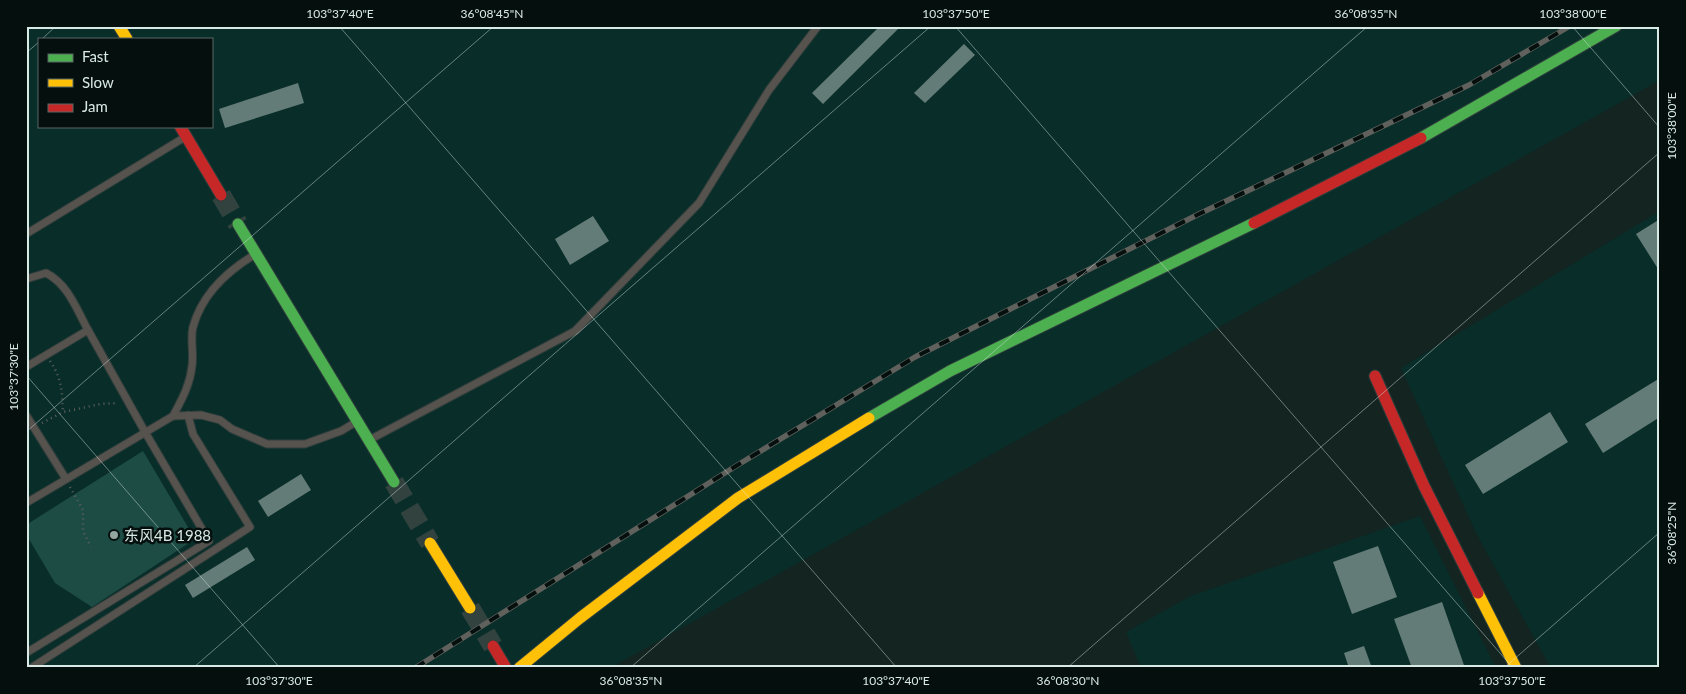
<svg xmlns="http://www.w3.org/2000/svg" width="1686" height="694" font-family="Lato,'Noto Sans SC',sans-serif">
<rect width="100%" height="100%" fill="#132421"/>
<g fill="#092e2a" fill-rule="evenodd">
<path d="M26,26H1660V80L610,668H26ZM39,39H211V126H39Z"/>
<path d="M1660,211V668H1551L1477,535L1401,368Z"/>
<path d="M1420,516L1496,668H1141L1126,632L1191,596Z"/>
</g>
<path fill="#1d4c45" d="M143,451L195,539L92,607L55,583L26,534V525Z"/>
<g fill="#647c78">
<path d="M880,26H901L823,104L812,93Z"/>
<path d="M964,44L975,55L925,103L914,93Z"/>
<path d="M298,83L304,103L225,128L219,109Z"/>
<path d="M593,216L609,241L570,265L555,239Z"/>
<path d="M1660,219V272L1636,234Z"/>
<path d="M1660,378V417L1603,453L1585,424Z"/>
<path d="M1550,412L1568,442L1483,494L1465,465Z"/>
<path d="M301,474L311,490L268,517L258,501Z"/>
<path d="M1378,546L1397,597L1352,614L1333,562Z"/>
<path d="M247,547L255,560L193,598L185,585Z"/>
<path d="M1442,602L1465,668H1412L1394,619Z"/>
<path d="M1364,646L1372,668H1349L1344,653Z"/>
</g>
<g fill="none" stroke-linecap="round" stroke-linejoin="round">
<g stroke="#31423f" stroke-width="20" stroke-dasharray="20 10" stroke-linecap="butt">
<path d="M221,195L238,224"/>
<path d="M394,482L430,543"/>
<path d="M470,608L493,646"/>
</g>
<g stroke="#303e3c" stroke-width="9">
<g id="lane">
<path d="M26,234L185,137"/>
<path d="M254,255C226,272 202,294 193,327C190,339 194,353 192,366C190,385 182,399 173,416L201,415L220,420L232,429L267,444H305L341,431L356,422"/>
<path d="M26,279L46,273C68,284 77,310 88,330"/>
<path d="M26,367L88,330L145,432L209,541L26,653"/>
<path d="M26,415L66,479"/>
<path d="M371,439L575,331L699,203L769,90L818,26"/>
<path d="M26,503L173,416"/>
<path d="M31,668L250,527L193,434L188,415"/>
</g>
</g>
<g stroke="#303e3c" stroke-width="13">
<g id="fast">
<path d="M1421,138L1616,26"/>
<path d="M238,224L394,482"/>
<path d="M869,418L950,371L1254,223"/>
</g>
</g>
<g stroke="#303e3c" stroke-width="13">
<g id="slow">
<path d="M119,26L127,39"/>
<path d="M430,543L470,608"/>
<path d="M1478,593L1516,668"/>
<path d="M519,668L580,618L738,498L869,418"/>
</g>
</g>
<g stroke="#303e3c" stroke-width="13">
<g id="jam">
<path d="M180,126L221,195"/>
<path d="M1254,223L1421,138"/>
<path d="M1375,376L1424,486L1478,593"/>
<path d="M493,646L506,668"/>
</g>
</g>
<g stroke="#5f605c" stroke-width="2.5" stroke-dasharray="1 4" stroke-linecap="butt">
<path d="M50,361C62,379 62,391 63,412"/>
<path d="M42,423L63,412L101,404L118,403"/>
<path d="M70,487L83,510V531L91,547"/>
</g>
<use href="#lane" stroke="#56524d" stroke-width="7"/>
<use href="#fast" stroke="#4caf50" stroke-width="11"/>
<use href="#slow" stroke="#ffc107" stroke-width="11"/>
<use href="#jam" stroke="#c62828" stroke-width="11"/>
<g stroke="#60605c" stroke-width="5.5">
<path id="rail" d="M415,668L736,466L915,357L1199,214L1469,85L1570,26"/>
</g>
<use href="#rail" stroke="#05100e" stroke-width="4" stroke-dasharray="11" stroke-linecap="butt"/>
</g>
<path fill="none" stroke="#d9e9e6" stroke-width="1" stroke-opacity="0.45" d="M339,26L897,668M955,26L1513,668M1572,26L1660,128M42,39L56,26M26,53L39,42M26,375L280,668M26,432L494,26M193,668L931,26M630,668L1368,26M1067,668L1660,152M1504,668L1660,532"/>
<circle fill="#94a4a1" stroke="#05100e" stroke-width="2" cx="114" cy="535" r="5"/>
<g text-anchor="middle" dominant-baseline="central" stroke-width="5" stroke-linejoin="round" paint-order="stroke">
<g font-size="15" fill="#d9e9e6" stroke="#05100e" text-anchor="start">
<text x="124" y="535">东风4B 1988</text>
</g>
</g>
<rect width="1686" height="694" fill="none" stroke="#05100e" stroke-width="55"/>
<rect x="38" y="38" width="175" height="90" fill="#05100e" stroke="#5a6764"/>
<rect x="48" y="54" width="25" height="8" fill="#4caf50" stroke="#5a6764"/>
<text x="82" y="62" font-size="15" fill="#d9e9e6">Fast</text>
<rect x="48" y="79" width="25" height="8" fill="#ffc107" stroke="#5a6764"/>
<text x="82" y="88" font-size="15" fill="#d9e9e6">Slow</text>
<rect x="48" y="104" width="25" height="8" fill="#c62828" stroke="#5a6764"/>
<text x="82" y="112" font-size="15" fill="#d9e9e6">Jam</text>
<rect x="28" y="28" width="1630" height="638" fill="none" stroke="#d9e9e6" stroke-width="2"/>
<g font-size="12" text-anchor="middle" fill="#d9e9e6">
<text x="340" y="18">103°37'40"E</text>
<text x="492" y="18">36°08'45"N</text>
<text x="956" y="18">103°37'50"E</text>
<text x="1366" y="18">36°08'35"N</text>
<text x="1573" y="18">103°38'00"E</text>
<text transform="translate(1672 126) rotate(-90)" y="4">103°38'00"E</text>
<text transform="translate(14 377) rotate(-90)" y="4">103°37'30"E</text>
<text transform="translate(1672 533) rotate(-90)" y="4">36°08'25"N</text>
<text x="279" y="685">103°37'30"E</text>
<text x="631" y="685">36°08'35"N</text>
<text x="896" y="685">103°37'40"E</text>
<text x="1068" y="685">36°08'30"N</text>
<text x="1512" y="685">103°37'50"E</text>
</g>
</svg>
